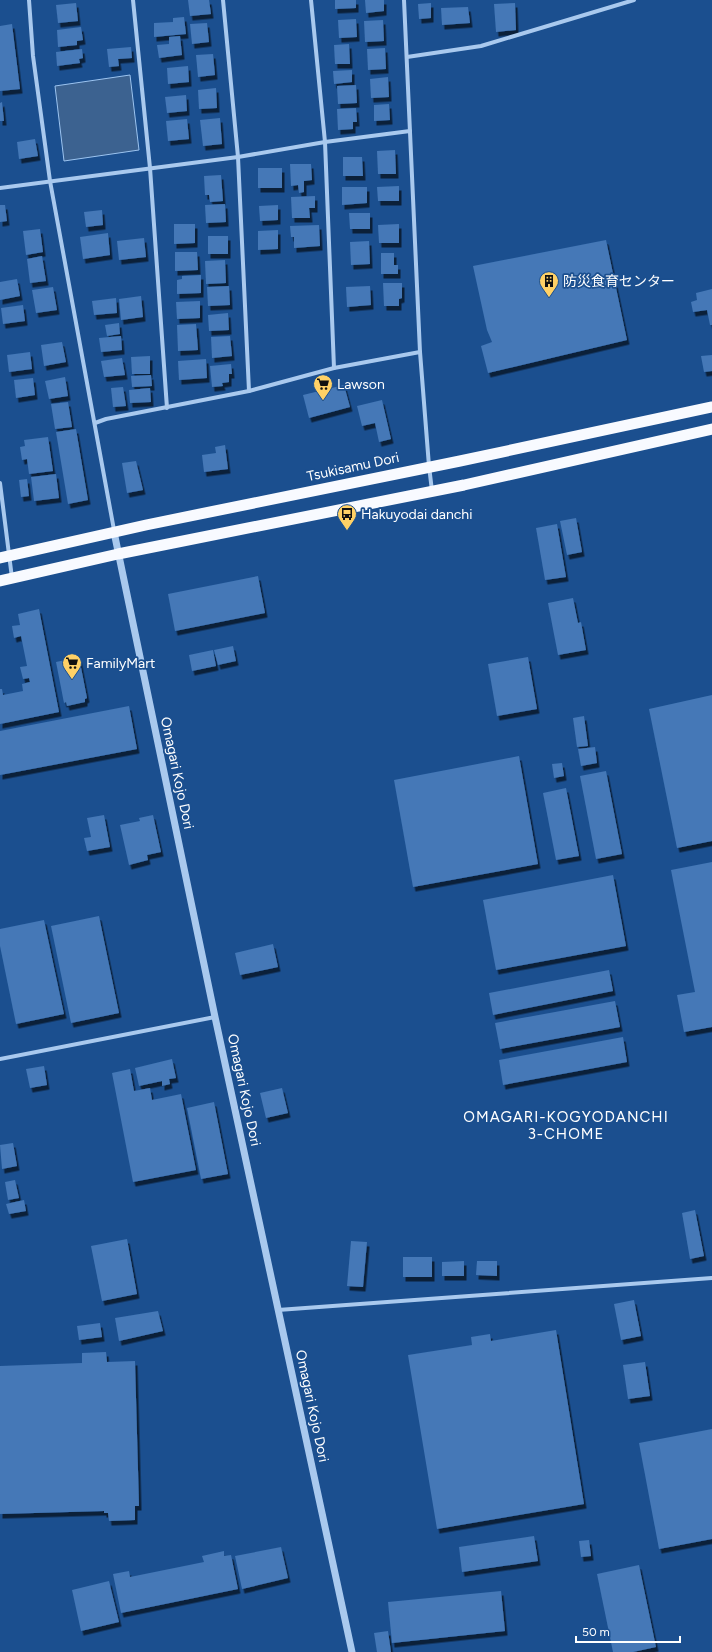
<svg xmlns="http://www.w3.org/2000/svg" width="712" height="1652" font-family="Figtree,'Noto Sans JP',sans-serif">
<defs>
<filter id="shadow"><feDropShadow dx="2.5" dy="4.5" stdDeviation="0" flood-color="#0009"/></filter>
</defs>
<rect width="100%" height="100%" fill="#1b4f8f"/>
<path fill="#3c6290" stroke="#9cc4f0" d="M130,75L139,150L64,161L55,86Z"/>
<g fill="#4478b7" filter="url(#shadow)">
<path d="M188,0H209L211,14L190,16Z"/>
<path d="M335,0H356V8L335,9Z"/>
<path d="M365,0H384V11L366,13Z"/>
<path d="M76,3L78,21L58,23L56,5Z"/>
<path d="M431,3V18L419,19L418,4Z"/>
<path d="M515,3L516,30L496,32L494,4Z"/>
<path d="M468,7L470,23L442,25L441,8Z"/>
<path d="M184,17L186,34L154,37V23L173,22V18Z"/>
<path d="M356,19L357,37L339,38L338,20Z"/>
<path d="M383,20L384,41L365,42L364,21Z"/>
<path d="M207,23L209,42L192,44L190,24Z"/>
<path d="M12,24L20,89L0,91V26Z"/>
<path d="M81,27L83,40L77,41V45L58,47L57,30Z"/>
<path d="M180,36L182,55L159,58L157,45L169,44V37Z"/>
<path d="M349,44L350,64H335L334,45Z"/>
<path d="M131,47L132,58L118,59L119,66L109,67L107,49Z"/>
<path d="M385,48L386,69L368,70L367,49Z"/>
<path d="M82,49L83,58L79,59L80,63L57,66L56,52Z"/>
<path d="M213,54L215,75L198,77L196,55Z"/>
<path d="M188,66L189,82L168,84L167,68Z"/>
<path d="M352,70V82L334,84L333,71Z"/>
<path d="M388,77L389,97L371,98L370,79Z"/>
<path d="M356,85L357,103L338,104L337,86Z"/>
<path d="M216,88L217,108L199,109L198,90Z"/>
<path d="M186,95L187,111L167,113L165,97Z"/>
<path d="M2,102L4,121H0V103Z"/>
<path d="M389,104L390,120L374,121V105Z"/>
<path d="M356,108L357,122H353V129L338,130L337,109Z"/>
<path d="M220,118L222,144L203,146L200,120Z"/>
<path d="M187,119L189,139L168,141L166,121Z"/>
<path d="M35,139L38,156L19,159L17,142Z"/>
<path d="M395,150L396,174H378L377,151Z"/>
<path d="M343,157H362L363,176H343Z"/>
<path d="M290,164H311L312,180L304,181V192L299,193L298,185L291,186Z"/>
<rect x="258" y="168" width="24" height="20"/>
<path d="M221,175L223,201L210,202L209,195H205L204,176Z"/>
<path d="M399,186V201H378L377,187Z"/>
<path d="M342,187H367V203L342,205Z"/>
<path d="M315,196V208H309L310,218H292L291,197Z"/>
<path d="M225,204L226,222L206,223L205,205Z"/>
<path d="M0,205H5L7,221L0,222Z"/>
<path d="M278,205V220L260,221L259,206Z"/>
<path d="M102,210L103,225L86,227L84,212Z"/>
<path d="M349,213H370V229H350Z"/>
<path d="M174,224H195V243L174,244Z"/>
<path d="M399,224V243H379L378,225Z"/>
<path d="M319,225L320,246L294,248V237H291L290,226Z"/>
<path d="M40,229L43,252L26,255L23,231Z"/>
<path d="M278,230V249L258,250V231Z"/>
<path d="M108,233L110,255L83,259L80,237Z"/>
<rect x="208" y="236" width="20" height="18"/>
<path d="M144,238L146,257L119,260L117,241Z"/>
<path d="M606,240L627,340L488,373L481,346L492,342L487,330L473,266Z"/>
<path d="M369,241L370,264L351,265L350,242Z"/>
<path d="M175,252H197L198,270L175,271Z"/>
<path d="M381,253H394V265H398V274H381Z"/>
<path d="M42,256L46,281L30,283L27,259Z"/>
<path d="M225,260L226,283L206,284L205,261Z"/>
<path d="M201,275V293L177,294V280L182,279V276Z"/>
<path d="M17,279L20,296L0,300V282Z"/>
<path d="M383,283H402V298L399,299V306H384Z"/>
<path d="M229,286L230,305L208,306L207,287Z"/>
<path d="M370,286L371,305L347,307L346,287Z"/>
<path d="M53,287L57,310L36,313L32,290Z"/>
<path d="M712,289V325H710L707,310L693,312L691,302L697,300L696,293Z"/>
<path d="M141,296L143,317L121,320L119,299Z"/>
<path d="M116,298L117,313L94,315L92,301Z"/>
<path d="M200,301V318L177,319L176,302Z"/>
<path d="M23,305L25,321L3,324L1,308Z"/>
<path d="M228,313L229,330L209,331L208,315Z"/>
<path d="M119,323L120,334L107,336L105,325Z"/>
<path d="M196,324L198,350L178,351L177,325Z"/>
<path d="M121,336L122,350L101,352L99,338Z"/>
<path d="M230,336L232,356L212,358L211,337Z"/>
<path d="M62,342L66,362L44,366L41,345Z"/>
<path d="M30,352L32,369L9,372L7,355Z"/>
<path d="M712,355V371L704,372L701,356Z"/>
<path d="M150,356V374H132L131,357Z"/>
<path d="M122,358L125,375L104,377L101,361Z"/>
<path d="M206,359L207,378L179,380L178,361Z"/>
<path d="M231,364L232,374H229V382L222,383L223,386L212,387L210,366Z"/>
<path d="M151,375L152,386L132,387L131,376Z"/>
<path d="M65,377L68,396L49,399L45,381Z"/>
<path d="M33,378L35,395L16,398L14,380Z"/>
<path d="M344,385L350,407L309,418L303,395Z"/>
<path d="M123,387L126,406L113,407L111,388Z"/>
<path d="M150,388L151,402L130,403L129,390Z"/>
<path d="M382,400L391,439L379,442L375,423L362,426L357,406Z"/>
<path d="M68,402L72,427L55,429L51,404Z"/>
<path d="M76,429L88,500L68,504L56,432Z"/>
<path d="M48,437L53,471L29,474L27,459L22,460L20,447L25,446L24,440Z"/>
<path d="M225,445L228,469L204,472L202,455L216,453L215,447Z"/>
<path d="M136,461L143,490L127,493L122,463Z"/>
<path d="M56,474L59,498L34,501L31,477Z"/>
<path d="M27,479L29,496L21,497L19,480Z"/>
<path d="M576,518L582,552L567,555L560,521Z"/>
<path d="M557,524L566,577L545,580L536,528Z"/>
<path d="M258,576L265,613L175,631L168,594Z"/>
<path d="M573,598L578,623L581,622L586,650L558,655L548,603Z"/>
<path d="M39,609L59,712L0,724V689H2L3,695L23,691L22,684L30,682L29,678L23,679L20,667L27,666L21,636L14,638L12,626L20,625L18,614Z"/>
<path d="M233,646L236,661L218,665L214,650Z"/>
<path d="M213,650L216,666L192,671L189,655Z"/>
<path d="M79,657L87,698L85,699V702L67,706L66,702L64,703L56,662Z"/>
<path d="M528,657L537,709L497,716L488,664Z"/>
<path d="M712,695V841L677,848L649,709Z"/>
<path d="M129,706L137,749L0,775V731Z"/>
<path d="M584,716L588,746L577,747L573,718Z"/>
<path d="M595,747L597,763L581,766L578,749Z"/>
<path d="M519,756L538,864L413,887L394,780Z"/>
<path d="M562,763L564,776L554,778L552,764Z"/>
<path d="M606,771L622,854L596,859L580,776Z"/>
<path d="M566,788L579,856L556,860L543,793Z"/>
<path d="M104,815L110,847L87,851L84,838L91,837L87,818Z"/>
<path d="M153,815L161,852L147,855L148,860L129,865L120,825L140,821L139,818Z"/>
<path d="M712,862V1027L684,1032L677,995L695,992L671,870Z"/>
<path d="M613,875L626,946L496,970L483,900Z"/>
<path d="M99,916L119,1013L71,1023L51,926Z"/>
<path d="M44,920L64,1014L16,1024L0,946V929Z"/>
<path d="M273,944L278,967L240,975L235,953Z"/>
<path d="M609,970L613,991L493,1015L489,993Z"/>
<path d="M615,1001L620,1027L500,1049L495,1023Z"/>
<path d="M623,1037L627,1062L503,1085L499,1060Z"/>
<path d="M172,1059L176,1078L169,1079L170,1084L162,1086V1081L139,1086L135,1068Z"/>
<path d="M44,1066L47,1085L30,1088L26,1069Z"/>
<path d="M130,1069L134,1091L150,1088L152,1100L181,1094L196,1170L133,1182L112,1073Z"/>
<path d="M282,1088L288,1113L266,1118L260,1093Z"/>
<path d="M214,1102L228,1174L201,1179L187,1108Z"/>
<path d="M13,1143L17,1166L2,1169L0,1145Z"/>
<path d="M15,1180L19,1198L8,1200L5,1182Z"/>
<path d="M24,1200L26,1211L9,1214L6,1204Z"/>
<path d="M695,1210L704,1256L690,1259L682,1213Z"/>
<path d="M127,1239L137,1294L102,1301L91,1246Z"/>
<path d="M351,1241L367,1242L363,1287L347,1286Z"/>
<rect x="403" y="1257" width="29" height="20"/>
<path d="M464,1261V1276H442V1262Z"/>
<path d="M477,1261H497V1276L476,1275Z"/>
<path d="M634,1300L641,1336L621,1340L614,1304Z"/>
<path d="M158,1311L163,1331L119,1341L115,1318Z"/>
<path d="M100,1323L102,1337L79,1340L77,1326Z"/>
<path d="M556,1330L584,1504L437,1529L408,1355L472,1345L471,1337L490,1334L491,1341Z"/>
<path d="M106,1352L107,1362L135,1361L139,1506H135V1520L109,1521L108,1513H104V1511L0,1514V1366L82,1363V1353Z"/>
<path d="M645,1362L650,1396L628,1399L623,1365Z"/>
<path d="M712,1429V1539L659,1549L639,1443Z"/>
<path d="M534,1536L538,1561L462,1572L459,1547Z"/>
<path d="M589,1540L591,1556L581,1557L579,1541Z"/>
<path d="M281,1547L288,1578L242,1589L235,1556Z"/>
<path d="M224,1551V1556L231,1555L238,1589L121,1613L113,1574L129,1571L130,1577L204,1562L202,1556Z"/>
<path d="M639,1565L656,1647L633,1652H613L597,1574Z"/>
<path d="M109,1581L119,1622L81,1631L72,1590Z"/>
<path d="M501,1591L505,1631L392,1643L388,1602Z"/>
<path d="M388,1631L391,1652H377L374,1633Z"/>
</g>
<g fill="none" stroke-linecap="round" stroke-linejoin="round">
<g stroke="#a9c9ee" stroke-width="4">
<path d="M29,0L33,56L50,181L114,530"/>
<path d="M133,0L150,168L167,408"/>
<path d="M223,0L238,157L249,391"/>
<path d="M311,0L325,142L334,368"/>
<path d="M404,0L420,352L429,466L432,491"/>
<path d="M407,57L481,46L634,0"/>
<path d="M0,188L238,157L325,142L410,131"/>
<path d="M95,423L106,419L249,391L334,368L420,352"/>
<path d="M0,483L12,578"/>
<path d="M0,1059L215,1017"/>
<path d="M278,1310L712,1278"/>
</g>
<path stroke="#a9c9ee" stroke-width="7" d="M114,532L215,1017L352,1652"/>
<g stroke="#f8faff" stroke-width="11">
<path d="M0,558L146,525L460,461L712,407"/>
<path d="M0,581L118,554L464,485L712,429"/>
</g>
</g>
<defs>
<g id="building-pin" transform="scale(1)"><path d="M0 17L-7.5 6A9.5 9.5 0 1 1 7.5 6Z" fill="#ffd166" stroke="#1b4f8f"/><path d="M-4-6H4V6H1V3H-1V6H-4ZM-2.5-4.3h1.7v1.8h-1.7ZM.8-4.3h1.7v1.8H.8ZM-2.5-1h1.7V.8h-1.7ZM.8-1h1.7V.8H.8Z" fill="#111"/></g>
<g id="supermarket-pin" transform="scale(1)"><path d="M0 17L-7.5 6A9.5 9.5 0 1 1 7.5 6Z" fill="#ffd166" stroke="#1b4f8f"/><path d="M-6-5.5h2.5l.6 2H6L4.5 2H-2.5L-4.4-4H-6ZM-1.5 3.2a1.3 1.3 0 1 0 .1 0ZM3 3.2a1.3 1.3 0 1 0 .1 0Z" fill="#111"/></g>
<g id="bus-pin" transform="scale(1)"><path d="M0 17L-7.5 6A9.5 9.5 0 1 1 7.5 6Z" fill="#ffd166" stroke="#1b4f8f"/><path d="M-5-6H5V4H4V6H2V4H-2V6H-4V4H-5ZM-3.5-4V0h7V-4ZM-3.5 1.2v1.5H-2V1.2ZM2 1.2v1.5H3.5V1.2Z" fill="#111"/></g>
</defs>
<g fill-rule="evenodd">
<use href="#building-pin" x="549" y="281"/>
<use href="#supermarket-pin" x="323" y="384"/>
<use href="#bus-pin" x="347" y="514"/>
<use href="#supermarket-pin" x="72" y="663"/>
</g>
<g text-anchor="middle" dominant-baseline="central" stroke-width="3.5" stroke-linejoin="round" paint-order="stroke">
<g font-size="14" fill="#fff" stroke="#1b4f8f" text-anchor="start">
<text x="563" y="281">防災食育センター</text>
<text x="337" y="384">Lawson</text>
<text x="361" y="514">Hakuyodai danchi</text>
<text x="86" y="663">FamilyMart</text>
</g>
<g font-size="14" fill="#fff" stroke="#1b4f8f">
<text transform="translate(353 467) rotate(-12)">Tsukisamu Dori</text>
<text transform="translate(177 773) rotate(78)">Omagari Kojo Dori</text>
<text transform="translate(244 1090) rotate(78)">Omagari Kojo Dori</text>
<text transform="translate(312 1406) rotate(78)">Omagari Kojo Dori</text>
</g>
<g font-size="15" letter-spacing="1" fill="#fff" stroke="#1b4f8f">
<text x="566" y="1117">OMAGARI-KOGYODANCHI<tspan x="566" dy="17">3-CHOME</tspan></text>
</g>
</g>
<path d="M576 1636v6h104v-6" fill="none" stroke="#ffffff" stroke-width="2"/>
<text x="582" y="1636" font-size="12" fill="#ffffff" stroke="#1b4f8f" stroke-width="3" paint-order="stroke">50 m</text>
</svg>
